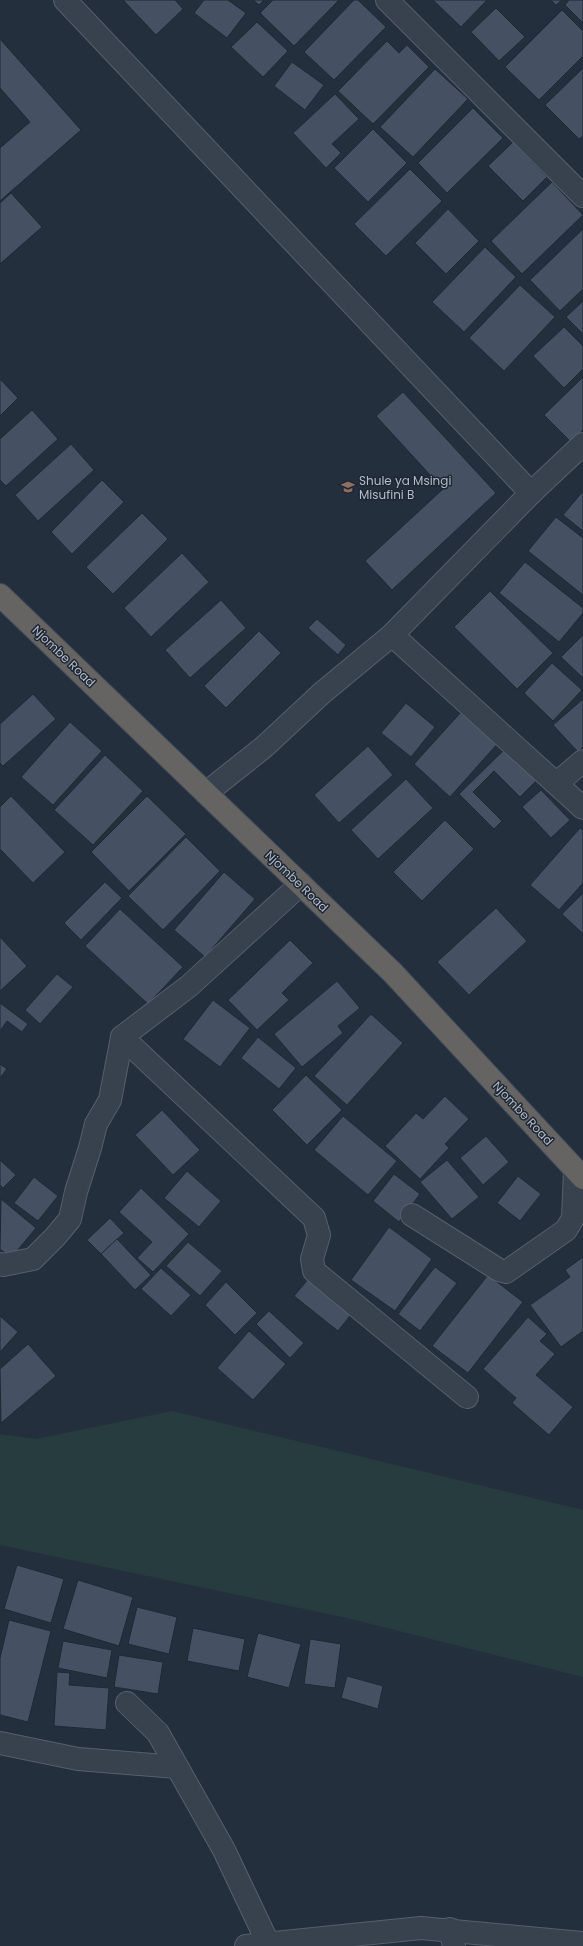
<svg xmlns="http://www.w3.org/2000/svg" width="583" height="1946" font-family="Poppins,sans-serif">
<rect width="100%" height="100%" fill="#242f3e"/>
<path fill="#263c3f" d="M172,1411L583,1510V1677L347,1618L0,1545V1434L36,1439Z"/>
<g fill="#455162" stroke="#1f2835">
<path d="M123,0H175L183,9L156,35Z"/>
<path d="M204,0H228L246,13L227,38L194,13Z"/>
<path d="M253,0H264L259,5Z"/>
<path d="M273,0H339L294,46L260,13Z"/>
<path d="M354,0H358L386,27L334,80L304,52Z"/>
<path d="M433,0H487L461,27Z"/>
<path d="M551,0H562L556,5Z"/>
<path d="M569,0H583V23L565,5Z"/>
<path d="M496,8L525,37L499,61L471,32Z"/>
<path d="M562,10L583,31V56L539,100L505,67Z"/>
<path d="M257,22L288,51L263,77L231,47Z"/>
<path d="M0,39L81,130L0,201V148L30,122L0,88Z"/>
<path d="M387,41L399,53L407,45L429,67L373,124L338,91Z"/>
<path d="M292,62L324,85L305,110L274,86Z"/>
<path d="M583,68V136L579,139L545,105Z"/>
<path d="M435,69L468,99L413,157L380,127Z"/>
<path d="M335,94L359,119L332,144L341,153L326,168L293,133Z"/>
<path d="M473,108L503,138L447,193L418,163Z"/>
<path d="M373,129L407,163L368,202L334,168Z"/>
<path d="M513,142L547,177L523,201L488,166Z"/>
<path d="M410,169L442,201L386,256L354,224Z"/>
<path d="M552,182L583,215L522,274L491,241Z"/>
<path d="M11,193L42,227L0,264V203Z"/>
<path d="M448,209L479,241L446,274L415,243Z"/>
<path d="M583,229V289L560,311L530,280Z"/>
<path d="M485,247L516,277L464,332L432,302Z"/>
<path d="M520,285L555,317L504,371L469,338Z"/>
<path d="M583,301V334L566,317Z"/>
<path d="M564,327L583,346V369L564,388L533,356Z"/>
<path d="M583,377V430L571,442L544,415Z"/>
<path d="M0,379L18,398L0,416Z"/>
<path d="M403,392L496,493L392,590L365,561L443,489L376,416Z"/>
<path d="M32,410L58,439L6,486L0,480V439Z"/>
<path d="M71,444L94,470L38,521L15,495Z"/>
<path d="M102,480L124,502L72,554L51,532Z"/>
<path d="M583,491V531L563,515Z"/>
<path d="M142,513L168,539L113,594L86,567Z"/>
<path d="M556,517L583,538V595L528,551Z"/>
<path d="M182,553L209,582L151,637L124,608Z"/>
<path d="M525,562L583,608V613L559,642L499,593Z"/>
<path d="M490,591L553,653L517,689L454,627Z"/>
<path d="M221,600L246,628L190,678L165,650Z"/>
<path d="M317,619L346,645L338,655L308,628Z"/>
<path d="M259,631L281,653L226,708L204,686Z"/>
<path d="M583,635V678L561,657Z"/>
<path d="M552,663L582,690L553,721L524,693Z"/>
<path d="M33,694L56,719L3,766L0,763V724Z"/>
<path d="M583,699V747L578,752L553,725Z"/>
<path d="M406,703L435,727L411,757L381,733Z"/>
<path d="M463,710L499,742L450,797L414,764Z"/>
<path d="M70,722L102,751L53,805L21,777Z"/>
<path d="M368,746L393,775L339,823L314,795Z"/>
<path d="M508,746L539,778L520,797L494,771L473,792L502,821L494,829L459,794Z"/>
<path d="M105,755L143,791L93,845L54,810Z"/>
<path d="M406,779L433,808L378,859L351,830Z"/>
<path d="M541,790L570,820L551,838L522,807Z"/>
<path d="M11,796L65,852L33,883L0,849V807Z"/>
<path d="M147,796L186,834L129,891L91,852Z"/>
<path d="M445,820L474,849L422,901L393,872Z"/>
<path d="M580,828L583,830V883L559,910L530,885Z"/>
<path d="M186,837L220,871L163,930L128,896Z"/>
<path d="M224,872L255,899L205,957L174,930Z"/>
<path d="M105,882L122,898L81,940L64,923Z"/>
<path d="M583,893V934L562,914Z"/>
<path d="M496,908L527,941L469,995L437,962Z"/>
<path d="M120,909L183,967L148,1004L85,946Z"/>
<path d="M0,937L27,966L0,991Z"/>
<path d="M290,940L313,963L282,993L289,1000L257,1030L228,1000Z"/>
<path d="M57,974L73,987L40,1024L25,1010Z"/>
<path d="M337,981L360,1008L338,1026L343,1033L302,1067L274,1034Z"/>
<path d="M213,1000L250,1028L220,1067L183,1039Z"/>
<path d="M0,1003L28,1024L22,1032L7,1021L0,1031Z"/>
<path d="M371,1014L403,1043L347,1105L314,1076Z"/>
<path d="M258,1037L296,1068L279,1089L241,1058Z"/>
<path d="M0,1064L7,1069L0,1078Z"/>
<path d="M306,1075L342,1110L307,1145L272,1110Z"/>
<path d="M445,1096L469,1119L445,1144L449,1148L420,1179L385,1146L416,1113L423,1119Z"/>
<path d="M162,1110L200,1150L173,1175L135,1135Z"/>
<path d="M343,1116L397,1161L368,1195L314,1150Z"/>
<path d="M486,1136L509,1162L483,1185L460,1158Z"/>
<path d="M0,1160L16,1175L3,1188L0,1185Z"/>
<path d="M447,1160L479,1197L452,1219L420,1182Z"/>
<path d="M187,1171L221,1201L199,1227L164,1198Z"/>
<path d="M394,1174L420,1194L399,1222L373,1201Z"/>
<path d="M518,1176L541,1194L520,1221L497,1203Z"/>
<path d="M34,1177L58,1196L38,1221L14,1203Z"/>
<path d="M141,1188L189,1234L153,1272L137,1258L152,1242L119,1212Z"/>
<path d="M1,1199L36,1228L11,1258L0,1249Z"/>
<path d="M110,1218L124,1233L101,1254L87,1240Z"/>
<path d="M389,1227L432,1259L395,1311L351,1280Z"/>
<path d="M117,1239L151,1275L135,1290L101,1254Z"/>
<path d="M188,1242L222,1271L200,1296L166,1266Z"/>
<path d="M583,1257V1331L561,1347L530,1305L570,1277L565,1270Z"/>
<path d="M435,1267L457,1283L420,1331L398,1314Z"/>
<path d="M161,1268L191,1295L171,1316L141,1289Z"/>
<path d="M488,1275L523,1302L468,1373L432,1346Z"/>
<path d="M310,1277L353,1312L338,1331L294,1296Z"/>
<path d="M226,1282L257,1313L235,1335L205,1305Z"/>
<path d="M269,1311L304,1343L290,1358L256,1324Z"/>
<path d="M0,1316L18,1332L0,1352Z"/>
<path d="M528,1317L547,1334L540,1341L555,1354L536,1375L573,1407L549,1435L512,1403L516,1398L483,1369Z"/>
<path d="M249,1331L286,1364L253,1400L217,1368Z"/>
<path d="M28,1344L56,1376L1,1423L0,1369Z"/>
<path d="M17,1565L64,1579L51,1623L4,1609Z"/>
<path d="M78,1580L133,1597L119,1646L63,1629Z"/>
<path d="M137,1607L177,1617L169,1654L128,1644Z"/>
<path d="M9,1620L51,1631L28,1722L0,1715V1658Z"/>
<path d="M193,1628L245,1639L239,1671L187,1661Z"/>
<path d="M258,1633L301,1644L289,1688L247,1677Z"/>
<path d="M310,1639L341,1644L335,1688L304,1684Z"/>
<path d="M63,1641L112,1650L107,1678L58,1668Z"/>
<path d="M119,1655L163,1662L158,1694L114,1687Z"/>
<path d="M57,1672L70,1673L69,1685L109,1688L106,1730L54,1726Z"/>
<path d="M347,1676L383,1686L378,1709L341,1698Z"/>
</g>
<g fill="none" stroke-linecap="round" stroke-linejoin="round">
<g stroke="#565f6c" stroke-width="24">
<g id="minor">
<path d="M65,0L531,493"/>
<path d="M387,0L583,196"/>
<path d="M392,635L583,808"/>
<path d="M557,783L583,761"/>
<path d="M206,793L264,747L322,693L392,635L531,493L583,444"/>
<path d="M122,1037L314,1218L319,1235L312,1259L314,1271L467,1397"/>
<path d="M412,1215L499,1270L506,1272L566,1230L573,1218L575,1170"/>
<path d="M0,1264L3,1265L33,1259L55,1237L70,1219L76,1192L90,1148L96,1124L110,1100L122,1037L189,986L301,884"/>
<path d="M127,1703L158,1733L224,1850L268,1943"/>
<path d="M0,1743L78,1759L177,1767"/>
<path d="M450,1929L454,1946"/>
</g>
</g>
<g stroke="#565f6c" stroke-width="24">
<path id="tertiary" d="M246,1946L421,1928L583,1943"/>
</g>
<g stroke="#434c59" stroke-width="24">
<path id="trunk" d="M0,595L393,973L583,1178"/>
</g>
<use href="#minor" stroke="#38414e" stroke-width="22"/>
<use href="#tertiary" stroke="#38414e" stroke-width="22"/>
<use href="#trunk" stroke="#656462" stroke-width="22"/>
</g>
<defs>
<g id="school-bare" transform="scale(1.08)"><path d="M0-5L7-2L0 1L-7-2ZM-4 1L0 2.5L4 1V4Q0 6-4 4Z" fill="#8d6e63" stroke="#1d2633" stroke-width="2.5" paint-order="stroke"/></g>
</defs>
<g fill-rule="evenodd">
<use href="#school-bare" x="348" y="487"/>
</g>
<g text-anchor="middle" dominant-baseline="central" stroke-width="3" stroke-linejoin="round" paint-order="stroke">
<g font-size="12" fill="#b4bcc9" stroke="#1d2633" text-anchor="start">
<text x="359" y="480">Shule ya Msingi<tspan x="359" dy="14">Misufini B</tspan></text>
</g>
<g font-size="12" fill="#b4bcc9" stroke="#1d2633">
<text transform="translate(64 656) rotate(44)">Njombe Road</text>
<text transform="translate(297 881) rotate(44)">Njombe Road</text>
<text transform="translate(523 1113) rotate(47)">Njombe Road</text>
</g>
</g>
</svg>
